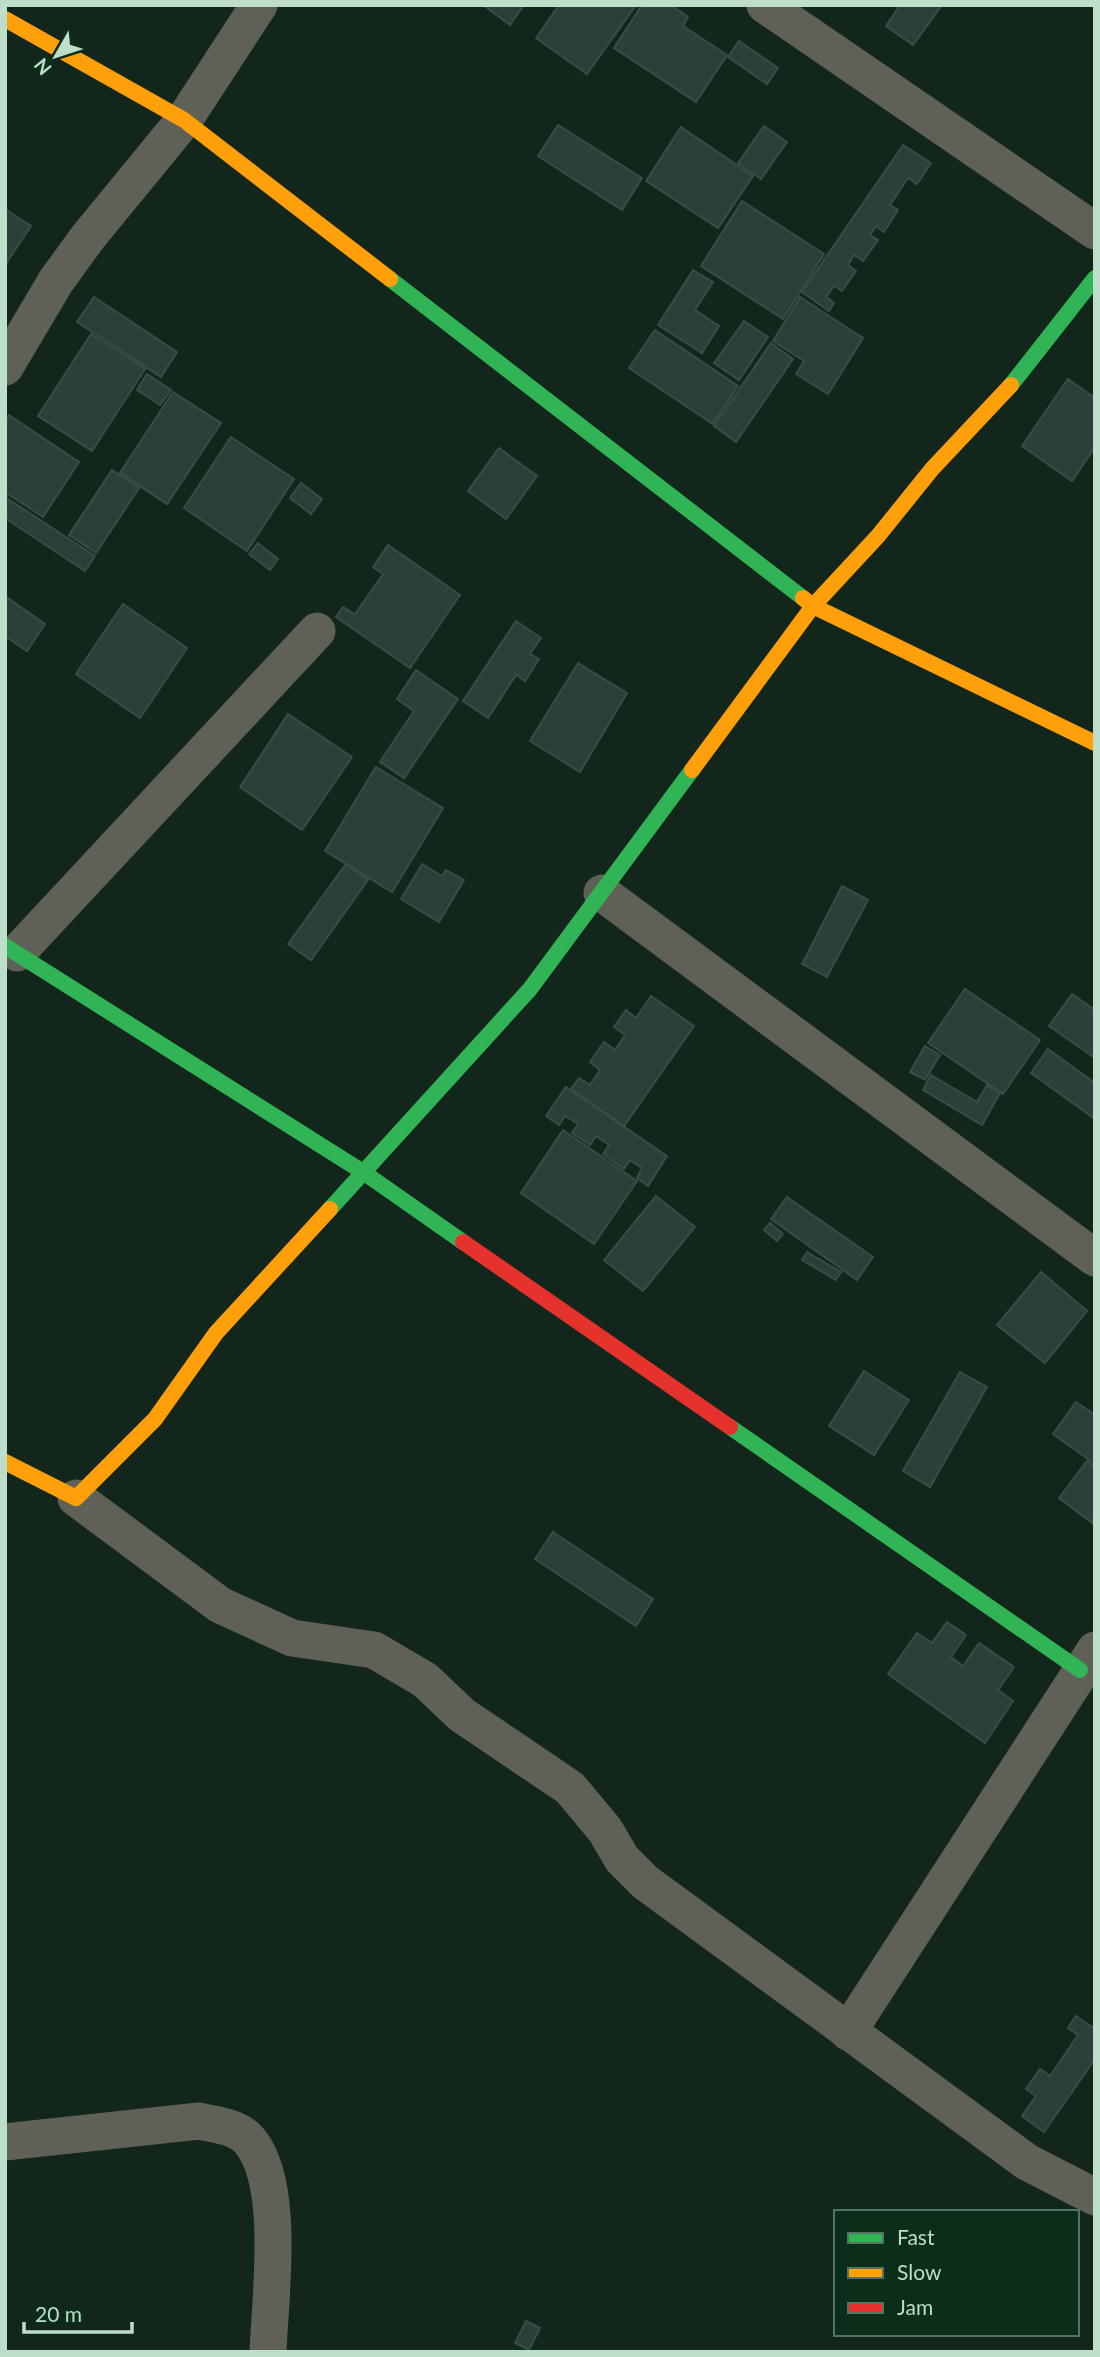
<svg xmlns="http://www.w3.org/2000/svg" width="1100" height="2357" font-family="Lato,sans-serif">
<rect width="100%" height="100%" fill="#12261b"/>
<g fill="#2c4037" stroke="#374e45" stroke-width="2">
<path d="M483,5H524L510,25Z"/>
<path d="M559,5H636L587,74L536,38Z"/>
<path d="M642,5H671L688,17L683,26L727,55L696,102L614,48Z"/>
<path d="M900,5H942L913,45L886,26Z"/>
<path d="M739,41L778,68L767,84L728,57Z"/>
<path d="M558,125L642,178L622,210L538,156Z"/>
<path d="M764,126L787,142L761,179L738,163Z"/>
<path d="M681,127L753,176L718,228L646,181Z"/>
<path d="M903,145L931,163L917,184L908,178L890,205L898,210L884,232L876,226L870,235L878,240L863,261L854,255L848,265L856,271L842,291L834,286L826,297L834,303L829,311L802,292Z"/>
<path d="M742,201L824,254L783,319L701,266Z"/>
<path d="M5,209L31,226L5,265Z"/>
<path d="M693,270L713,282L695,310L719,326L702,353L658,325Z"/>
<path d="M94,297L177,352L161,377L77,322Z"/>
<path d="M800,297L863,338L828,394L796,374L804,361L773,341Z"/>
<path d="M744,321L768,337L739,380L714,363Z"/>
<path d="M655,330L738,386L713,424L629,368Z"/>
<path d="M91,334L145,369L92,451L38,416Z"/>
<path d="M771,343L793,359L736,442L714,426Z"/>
<path d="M147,374L171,390L160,405L137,390Z"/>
<path d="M1068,379L1095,398V447L1072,481L1022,446Z"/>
<path d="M173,392L221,423L167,504L120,473Z"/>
<path d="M9,415L79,462L43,517L5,492V420Z"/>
<path d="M231,437L294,479L247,551L184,508Z"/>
<path d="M499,448L537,476L506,519L468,491Z"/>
<path d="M112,470L139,488L96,553L69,535Z"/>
<path d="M301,483L322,499L311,514L290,498Z"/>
<path d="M5,497L95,556L85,571L5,518Z"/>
<path d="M258,543L278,559L270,570L249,554Z"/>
<path d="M388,545L460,595L410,668L336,617L343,607L355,614L383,574L373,567Z"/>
<path d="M5,596L45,624L27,651L5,636Z"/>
<path d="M123,604L187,648L140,718L76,674Z"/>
<path d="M516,621L541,638L530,654L539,659L525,681L516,675L488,718L463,701Z"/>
<path d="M578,663L627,693L580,772L530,741Z"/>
<path d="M416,670L458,699L404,778L380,762L414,711L397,699Z"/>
<path d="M288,714L352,757L302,830L240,787Z"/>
<path d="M376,767L443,808L392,892L325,851Z"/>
<path d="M346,864L368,880L311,960L288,944Z"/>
<path d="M422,864L442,876L446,870L464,880L439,922L401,899Z"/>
<path d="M842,886L868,900L827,977L802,964Z"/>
<path d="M965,989L1040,1040L1003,1094L928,1043Z"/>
<path d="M1072,994L1095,1010V1058L1049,1026Z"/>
<path d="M651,996L694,1026L624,1126L571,1089L579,1078L590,1085L600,1070L590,1062L604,1042L615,1050L625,1035L614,1027L626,1010L636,1018Z"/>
<path d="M925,1046L940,1055L925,1080L910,1072Z"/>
<path d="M1048,1049L1095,1083V1119L1031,1073Z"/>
<path d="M931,1075L977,1102L987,1085L1000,1093L982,1125L923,1090Z"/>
<path d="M566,1087L667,1156L648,1186L637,1178L642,1168L630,1160L624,1169L603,1154L609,1145L596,1136L590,1145L572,1133L578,1124L565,1116L559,1125L546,1116Z"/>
<path d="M563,1130L637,1181L594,1244L521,1193Z"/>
<path d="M656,1196L695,1227L643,1291L604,1260Z"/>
<path d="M787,1197L873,1257L857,1280L771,1219Z"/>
<path d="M770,1223L783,1234L777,1241L764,1230Z"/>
<path d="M807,1252L841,1272L836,1280L802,1260Z"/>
<path d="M1041,1272L1087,1311L1045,1363L997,1325Z"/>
<path d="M864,1371L909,1400L874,1455L829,1426Z"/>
<path d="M960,1372L987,1387L930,1487L903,1471Z"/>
<path d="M1076,1402L1095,1415V1464L1053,1434Z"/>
<path d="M1087,1461L1095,1467V1525L1059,1498Z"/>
<path d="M553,1532L653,1599L636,1626L535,1559Z"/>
<path d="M947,1622L966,1635L951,1657L963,1666L979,1643L1014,1667L998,1690L1013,1701L985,1743L888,1674L917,1633L932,1643Z"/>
<path d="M1076,2016L1095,2029V2059L1044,2132L1022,2116L1036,2096L1026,2089L1040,2069L1050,2076L1078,2035L1068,2028Z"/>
<path d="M526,2321L540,2328L529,2350L515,2343Z"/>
</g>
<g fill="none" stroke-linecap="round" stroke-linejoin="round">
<g stroke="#5f6056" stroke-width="37">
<path d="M765,5L1095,231"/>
<path d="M5,367L56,281L88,237L184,120L259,5"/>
<path d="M602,893L1095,1258"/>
<path d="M17,953L317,631"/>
<path d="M76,1498L220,1605L292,1638L374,1650L425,1680L462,1715L570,1788L605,1830L622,1859L645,1882L1027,2162L1095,2197"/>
<path d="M848,2032L1095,1650"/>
<path d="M5,2142L199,2121C216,2125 236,2126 249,2140C286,2183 270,2297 268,2352"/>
</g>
<g stroke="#30b455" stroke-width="16">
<path d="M390,279L803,598"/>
<path d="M1011,385L1095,278"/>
<path d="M5,946L363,1172L463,1242"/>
<path d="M330,1209L530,989L692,770"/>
<path d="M730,1427L1080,1670"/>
</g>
<g stroke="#ff9f0a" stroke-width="16">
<path d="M5,19L184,120L390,279"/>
<path d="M803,598L813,606L1095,743"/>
<path d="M692,770L813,606L878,536L932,469L1011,385"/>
<path d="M5,1462L76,1498L155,1419L216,1333L330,1209"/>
</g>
<path stroke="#e5322d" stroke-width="16" d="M463,1242L730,1427"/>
</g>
<rect width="1100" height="2357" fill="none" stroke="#bddec8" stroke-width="14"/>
<rect x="834" y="2210" width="245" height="126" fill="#0a2e1a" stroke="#527460" stroke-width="2"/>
<rect x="848" y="2233" width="35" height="10" fill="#30b455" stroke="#527460" stroke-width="2"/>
<text x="897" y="2245" font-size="21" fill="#bddec8">Fast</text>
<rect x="848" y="2268" width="35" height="10" fill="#ff9f0a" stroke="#527460" stroke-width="2"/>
<text x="897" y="2280" font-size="21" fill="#bddec8">Slow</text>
<rect x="848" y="2303" width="35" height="10" fill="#e5322d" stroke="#527460" stroke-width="2"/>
<text x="897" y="2315" font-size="21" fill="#bddec8">Jam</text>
<g transform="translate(56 56) rotate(231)" stroke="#0a2e1a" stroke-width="5" paint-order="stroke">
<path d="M0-5L12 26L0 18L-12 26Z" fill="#bddec8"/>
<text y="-10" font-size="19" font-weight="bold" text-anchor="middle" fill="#bddec8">N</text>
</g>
<path d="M24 2322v10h108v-10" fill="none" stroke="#bddec8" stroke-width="3.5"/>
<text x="35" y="2322" font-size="21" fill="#bddec8" stroke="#0a2e1a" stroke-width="5" paint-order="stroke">20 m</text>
</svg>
